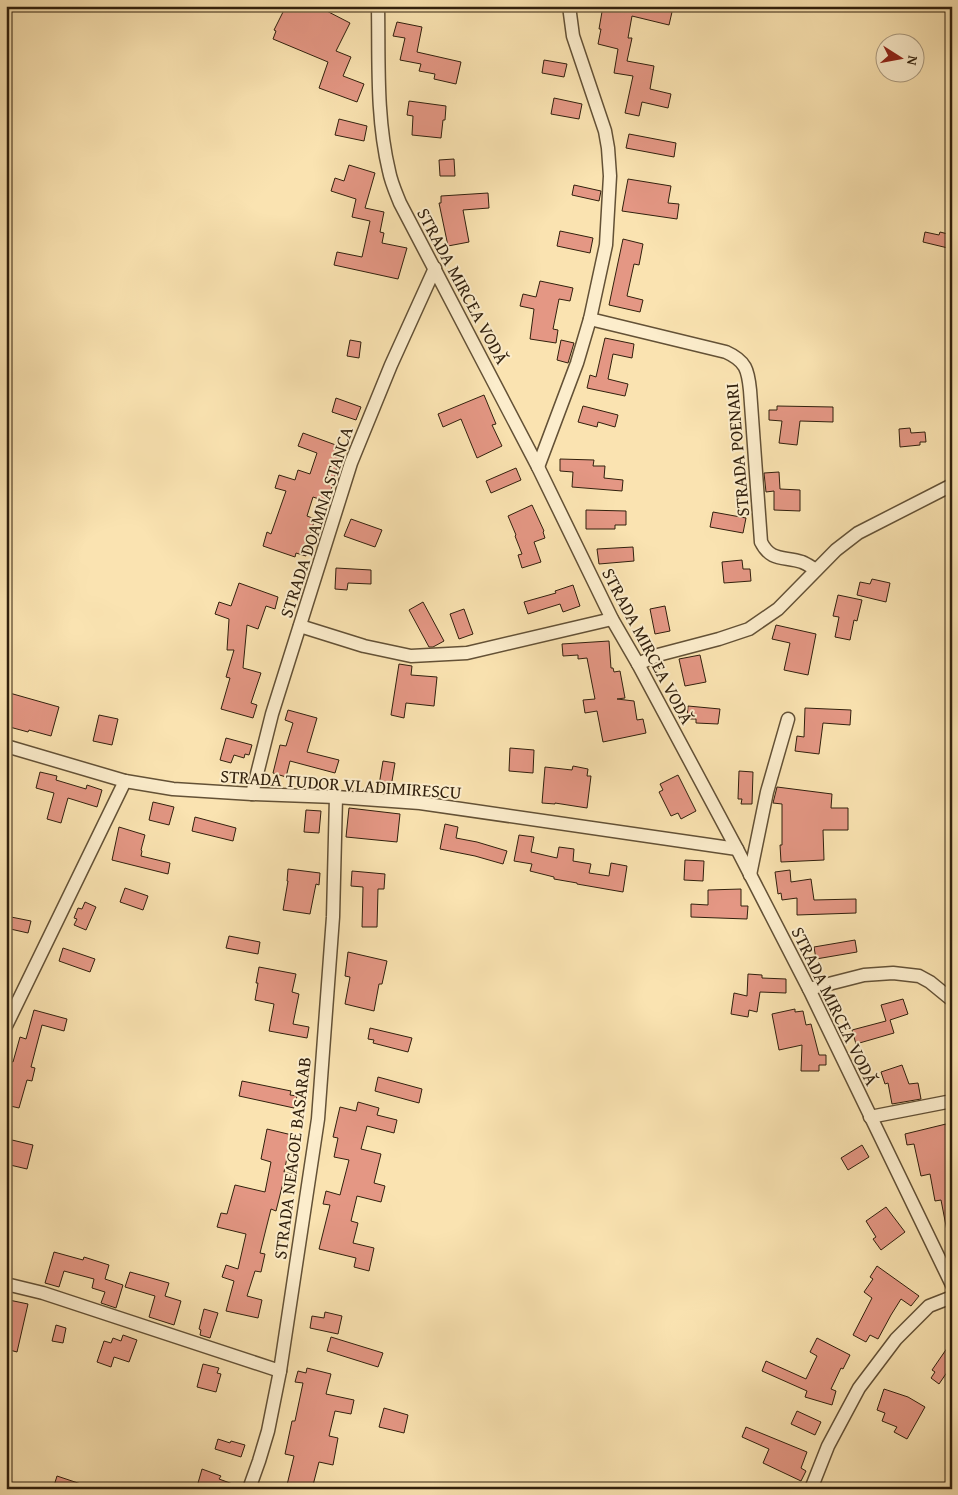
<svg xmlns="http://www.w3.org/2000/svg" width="958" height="1495" font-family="'Gentium Book Plus',serif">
<rect width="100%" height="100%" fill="#fae3b1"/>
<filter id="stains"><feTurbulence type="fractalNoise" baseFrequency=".004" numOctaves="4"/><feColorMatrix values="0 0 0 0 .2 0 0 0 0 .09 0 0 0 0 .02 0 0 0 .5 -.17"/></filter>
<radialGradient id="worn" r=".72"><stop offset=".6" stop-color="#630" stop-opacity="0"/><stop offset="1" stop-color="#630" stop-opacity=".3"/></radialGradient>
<g fill="#e49784" stroke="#31200d">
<path d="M286,6H317L350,23L336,51L351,57L343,76L364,84L357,102L319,88L328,62L273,39L276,31L274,30Z"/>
<path d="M603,6H650L672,12L669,25L632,16L628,38H632L627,61L654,66L650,89L671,94L668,108L642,102L639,116L625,113L633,76L614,73L618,49L598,44L601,29H599Z"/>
<path d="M397,22L422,27L417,52L461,62L456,84L434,79L435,74L419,71L421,64L400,60L405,38L393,36Z"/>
<path d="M544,60L567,64L564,77L542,73Z"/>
<path d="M554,98L582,104L579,119L551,114Z"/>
<path d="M409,101L446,106L445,120H443L441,138L412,135L413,116L407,115Z"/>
<path d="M339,119L367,126L364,141L335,135Z"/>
<path d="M629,134L676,143L674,157L626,148Z"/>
<path d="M454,159L455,176H440L439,160Z"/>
<path d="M349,165L375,173L365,208L384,212L380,232L384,233L382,243L407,248L398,279L334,265L337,252L362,257L370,221L352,217L356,199L331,191L335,178L344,181Z"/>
<path d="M628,179L671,186L668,203L679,204L677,219L622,211Z"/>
<path d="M574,185L601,191L599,201L572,195Z"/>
<path d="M488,193L489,208L463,210L469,242L448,246L439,203H441V196Z"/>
<path d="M560,231L593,238L590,253L557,246Z"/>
<path d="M925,232L939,235L940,232L952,235V249L923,242Z"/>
<path d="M623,239L643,244L639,265L634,264L627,296L643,300L640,312L609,305Z"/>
<path d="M540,281L573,288L570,301L559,299L553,329L558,330L556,343L530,339L534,309L520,306L523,294L536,297Z"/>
<path d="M605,338L634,344L632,358L613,354L608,379L628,384L625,396L587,388L590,375L596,377Z"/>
<path d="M350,340L361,342L359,358L347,356Z"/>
<path d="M561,340L574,343L568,363L557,360Z"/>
<path d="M484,395L496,424L492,425L502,446L477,458L461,419L443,427L438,414Z"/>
<path d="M336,398L361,407L356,420L332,412Z"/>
<path d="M583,406L618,415L615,427L598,422L597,427L578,422Z"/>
<path d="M777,406L833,407V422L800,421L797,445L779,443L782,421L769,420V410H777Z"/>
<path d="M910,428L911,433L925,432L926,442H920V445L900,447L899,429Z"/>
<path d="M303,433L344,448L334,475H335L328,502L313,497L307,516L315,519L306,546H309L306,556L296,553L295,557L263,546L267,532L271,534L286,491L275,488L279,475L295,480L298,470L310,474L317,453L298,446Z"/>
<path d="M560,459L594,460L593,466H605L604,478L623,480L622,491L572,487L573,472L560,471Z"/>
<path d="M516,468L521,480L491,493L486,481Z"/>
<path d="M779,472L780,489L800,490V511L774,510V491L766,492L764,473Z"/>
<path d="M532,505L544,531L543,532L545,538L534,542L541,562L522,568L518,555L522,554L515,536L516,535L508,516Z"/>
<path d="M586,510L626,511V525H615V529H586Z"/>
<path d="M713,512L746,518L743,533L710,527Z"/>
<path d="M351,519L382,530L375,547L344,536Z"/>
<path d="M633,547L634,561L599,564L597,549Z"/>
<path d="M742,560L743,569H750L751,581L724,583L722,562Z"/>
<path d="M336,568L371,570V584L348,583L347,590L335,589Z"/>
<path d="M872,579L890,583L886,602L857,595L860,582L870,584Z"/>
<path d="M239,583L278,597L275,609L266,606L258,629L247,625L243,668L261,673L251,703L257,705L253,718L221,709L230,678L226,677L234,650H227L229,619L215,614L219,602L231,606Z"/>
<path d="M573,585L580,606L563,612L560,604L528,614L524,602L556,593L555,591Z"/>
<path d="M838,595L862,600L857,621L854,620L850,640L835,637L839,617L833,616Z"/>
<path d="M423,602L444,641L433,647H429L409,610Z"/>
<path d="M665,606L670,631L655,634L650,609Z"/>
<path d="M464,609L473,634L459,639L450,614Z"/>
<path d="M776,625L816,634L808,675L784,670L790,643L772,639Z"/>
<path d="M609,641L611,668H613L614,672L620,671L625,698L617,699L634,701L637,720L643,719L646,733L603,742L597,711L585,713L583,700L595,699L587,658L578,659V655L563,656L562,644Z"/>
<path d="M700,655L706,682L685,686L679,659Z"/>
<path d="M399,664L412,666L411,675L437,677L434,706L406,703L404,718L391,715Z"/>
<path d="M6,692L59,707L51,736L29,730L28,732L6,726Z"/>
<path d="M688,706L720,709L718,724L696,723V719H687Z"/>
<path d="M805,708L851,710L850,725L823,723L819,754L795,751L797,736L804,737Z"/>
<path d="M288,710L317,718L307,752L339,760L335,773L290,761L286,777L273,773L280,745L286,746L293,723L285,720Z"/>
<path d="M99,715L118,719L112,745L93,741Z"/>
<path d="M226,738L252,745L249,755L245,754L244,758L234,755L231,763L220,760Z"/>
<path d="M510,748L534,750L533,773L509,771Z"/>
<path d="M383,761L395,763L391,787L379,785Z"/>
<path d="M573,766L588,769L587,776H591L587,808L555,803V804L542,803L545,767L572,770Z"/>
<path d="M739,771L753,772L752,804H741L742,799H738Z"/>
<path d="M40,772L57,776L56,780L86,789L87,785L102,790L97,807L68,798L61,823L47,819L54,793L36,788Z"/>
<path d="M678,775L696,811L681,819L678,813L671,816L659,792L663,790L660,784Z"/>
<path d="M777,787L832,794L831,808H848V830H823L824,860L781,862L780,845H782V804L773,803Z"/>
<path d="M153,802L174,807L169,825L149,820Z"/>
<path d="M349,808L400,814L397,842L346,837Z"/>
<path d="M306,810L321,811L319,833L304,832Z"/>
<path d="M195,817L236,828L233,841L192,831Z"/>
<path d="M445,824L458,827L456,838L477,842L507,851L503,864L475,856L440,849Z"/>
<path d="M119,827L145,835L141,850L142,851L141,856L170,863L168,874L112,860Z"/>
<path d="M519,835L534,837L531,852L557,858L559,847L574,849L573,861L591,864L589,873L609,876L611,863L627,866L623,892L577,884V883L554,879V877L530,871L532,864L514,861Z"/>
<path d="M685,860L704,861L703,881L684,880Z"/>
<path d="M288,869L320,873L319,885L316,884L310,914L283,910L288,881H287Z"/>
<path d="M790,870L791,882L811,879L814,900L856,899V913L797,915V898L782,900L781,893L778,894L775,872Z"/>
<path d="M352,871L385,874L384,889H378L377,927H362L363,887L351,886Z"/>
<path d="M125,888L148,896L143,910L120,902Z"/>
<path d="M741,889V906H748L747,919L691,917V904L708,905V890Z"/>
<path d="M85,902L96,907L86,930L74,925L77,919L74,918L78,908L82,909Z"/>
<path d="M6,916L31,921L28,933L6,928Z"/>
<path d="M229,936L260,942L258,954L226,948Z"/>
<path d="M855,940L857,952L816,959L814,947Z"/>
<path d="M63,948L95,959L90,972L59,961Z"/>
<path d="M348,952L387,961L382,984H379L374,1011L345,1004L350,977L345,976Z"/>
<path d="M259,967L296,974L292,992L299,994L293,1024L309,1027L307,1038L269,1031L274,1004L255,1000L258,983H256Z"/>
<path d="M748,974L762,975V978L786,979V993L760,992L757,1012L749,1010L748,1017L731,1014L734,993L747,996Z"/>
<path d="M903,999L908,1014L890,1020L894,1033L856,1044L852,1030L886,1021L881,1005Z"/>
<path d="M795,1009V1012L803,1011L806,1025L811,1024L819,1055H826V1065H819V1071H801L802,1045L779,1050L772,1014Z"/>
<path d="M34,1010L67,1019L64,1031L42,1025L31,1067L35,1068L32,1081L27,1080L19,1108L6,1105V1060L13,1062L20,1037L26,1039Z"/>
<path d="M370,1028L412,1038L408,1052L373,1043L374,1040L368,1039Z"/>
<path d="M902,1065L909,1084L918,1083L921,1099L892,1104L888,1083L885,1084L881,1072Z"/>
<path d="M378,1077L422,1089L419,1103L375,1091Z"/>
<path d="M242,1081L291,1091L290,1095L297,1096L294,1108L239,1096Z"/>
<path d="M358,1102L379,1108L377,1115L397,1120L394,1133L367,1126L361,1149L381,1154L374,1183L385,1186L381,1202L357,1196L351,1221L358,1223L353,1243L374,1248L369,1271L354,1267L356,1258L319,1249L330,1205L323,1204L326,1191L340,1195L349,1160L334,1157L338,1138L333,1137L340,1107L356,1111Z"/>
<path d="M946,1124L952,1156V1230L947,1231L941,1200L935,1201L930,1174L921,1176L914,1144L907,1145L905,1134Z"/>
<path d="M267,1129L292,1135L284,1172L296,1175L294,1185L283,1183L276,1211L271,1209L260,1253L265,1254L261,1272L255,1271L247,1296L262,1300L258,1318L226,1311L234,1281L222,1277L226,1265L238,1269L246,1234L217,1227L221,1213L227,1214L235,1185L265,1192L271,1162L261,1159Z"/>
<path d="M12,1140L33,1145L27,1169L6,1164V1150L9,1151Z"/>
<path d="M862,1145L869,1157L848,1170L841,1158Z"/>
<path d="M886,1207L905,1232L881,1250L873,1239L876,1237L866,1221Z"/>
<path d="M54,1252L83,1260L84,1257L109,1265L105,1279L123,1285L116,1308L101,1303L105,1292L92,1288L94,1279L64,1271L59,1287L45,1283Z"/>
<path d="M877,1266L919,1296L911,1306L901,1299L891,1315L878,1339L870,1335L866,1342L853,1335L872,1298L864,1292L873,1279L870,1277Z"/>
<path d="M130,1272L169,1283L165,1296L181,1301L174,1325L149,1317L155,1296L125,1287Z"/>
<path d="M9,1300L28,1304L17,1352L6,1349L11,1326H6V1308H8Z"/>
<path d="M204,1309L218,1313L210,1338L200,1335L201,1330L199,1329Z"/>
<path d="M325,1312L342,1316L338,1334L310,1328L312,1316L324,1318Z"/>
<path d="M56,1325L66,1328L63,1343L52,1341Z"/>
<path d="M123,1335L137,1340L129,1362L114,1357L111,1367L97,1362L104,1341L111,1343L113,1338L121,1341Z"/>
<path d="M331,1337L383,1353L378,1367L327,1351Z"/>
<path d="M817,1338L850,1355L843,1369L841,1368L831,1389L836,1391L832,1405L805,1397L807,1391L762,1371L766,1361L806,1379L817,1356L810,1352Z"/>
<path d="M952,1341V1365L939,1384L931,1378L935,1372L932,1370Z"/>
<path d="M203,1364L219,1368L217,1373L221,1374L216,1392L197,1387Z"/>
<path d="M307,1368L331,1374L326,1394L354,1400L351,1414L335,1411L329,1436L338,1438L333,1465L319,1462L312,1489H286L294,1456L285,1454L292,1421H295L303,1383L295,1382L298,1371L306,1373Z"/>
<path d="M884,1389L908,1397L925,1407L907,1439L894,1432L897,1427L882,1421L885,1413L877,1410Z"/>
<path d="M384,1408L408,1415L404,1433L379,1427Z"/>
<path d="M797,1411L821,1422L815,1435L791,1424Z"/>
<path d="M746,1427L807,1452L801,1468L806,1471L801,1481L763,1463L769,1449L742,1437Z"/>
<path d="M218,1439L230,1443L231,1441L245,1445L241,1457L215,1449Z"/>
<path d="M202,1469L221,1476L219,1479L241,1487V1489H215L198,1483Z"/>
<path d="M57,1476L90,1487L89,1489H53Z"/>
</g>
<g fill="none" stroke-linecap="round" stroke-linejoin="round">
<g stroke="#635136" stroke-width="15">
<g id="minor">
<path d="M378,6C379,61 376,117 389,171C391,182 396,193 400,203L538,467L612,619L638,664L737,849L809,989L952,1285"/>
<path d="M590,319L726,352C746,361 748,370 750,390L761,542C771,562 784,556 802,562C807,564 811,567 816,570"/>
<path d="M538,467L577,363L590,319L606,245L610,176L608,148L605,131L573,36L569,6"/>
<path d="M300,626L364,646L411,656L467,653L612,619"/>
<path d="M638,664L658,655L719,639L749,629L778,609L836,550L858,533L952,485"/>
<path d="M6,746L125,781L173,789L252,794L336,797L420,803L737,849"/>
<path d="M252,794L272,714L351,463L391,365L435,268"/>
<path d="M750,875L767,792L788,719"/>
<path d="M809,989L864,975L893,973L919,976L930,982L952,1000"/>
<path d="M6,1026L125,781"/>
<path d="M870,1117L952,1101"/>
<path d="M6,1284L43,1293L280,1371"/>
<path d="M249,1489L259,1461L268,1431L280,1371L318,1119L333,917L336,797"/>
<path d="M811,1489L828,1446L859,1388L896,1339L929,1306L952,1297"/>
</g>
</g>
<use href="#minor" stroke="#fcedcc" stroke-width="12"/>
</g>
<g text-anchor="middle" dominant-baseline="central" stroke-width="4" stroke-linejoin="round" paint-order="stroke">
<g font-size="18" fill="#31200d" stroke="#fcedcc">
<text transform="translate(463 286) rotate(62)">STRADA MIRCEA VODĂ</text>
<text transform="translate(737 450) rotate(-95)">STRADA POENARI</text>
<text transform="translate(316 522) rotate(-72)">STRADA DOAMNA STANCA</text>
<text transform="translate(648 646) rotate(62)">STRADA MIRCEA VODĂ</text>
<text transform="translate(341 784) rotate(4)">STRADA TUDOR VLADIMIRESCU</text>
<text transform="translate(835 1006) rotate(64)">STRADA MIRCEA VODĂ</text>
<text transform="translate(292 1158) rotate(-83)">STRADA NEAGOE BASARAB</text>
</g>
</g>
<rect width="958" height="1495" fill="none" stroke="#fae3b1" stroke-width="25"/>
<rect x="8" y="8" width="943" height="1480" fill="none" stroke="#31200d" stroke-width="2.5"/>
<rect x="12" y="12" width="933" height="1470" fill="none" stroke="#31200d"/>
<g transform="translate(900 58) rotate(101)"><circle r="24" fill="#fcedcc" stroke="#ab9b80"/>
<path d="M0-4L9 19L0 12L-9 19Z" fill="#8f2418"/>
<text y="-8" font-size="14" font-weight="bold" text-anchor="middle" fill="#31200d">N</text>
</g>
<rect width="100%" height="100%" filter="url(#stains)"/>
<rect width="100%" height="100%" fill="url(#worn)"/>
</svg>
